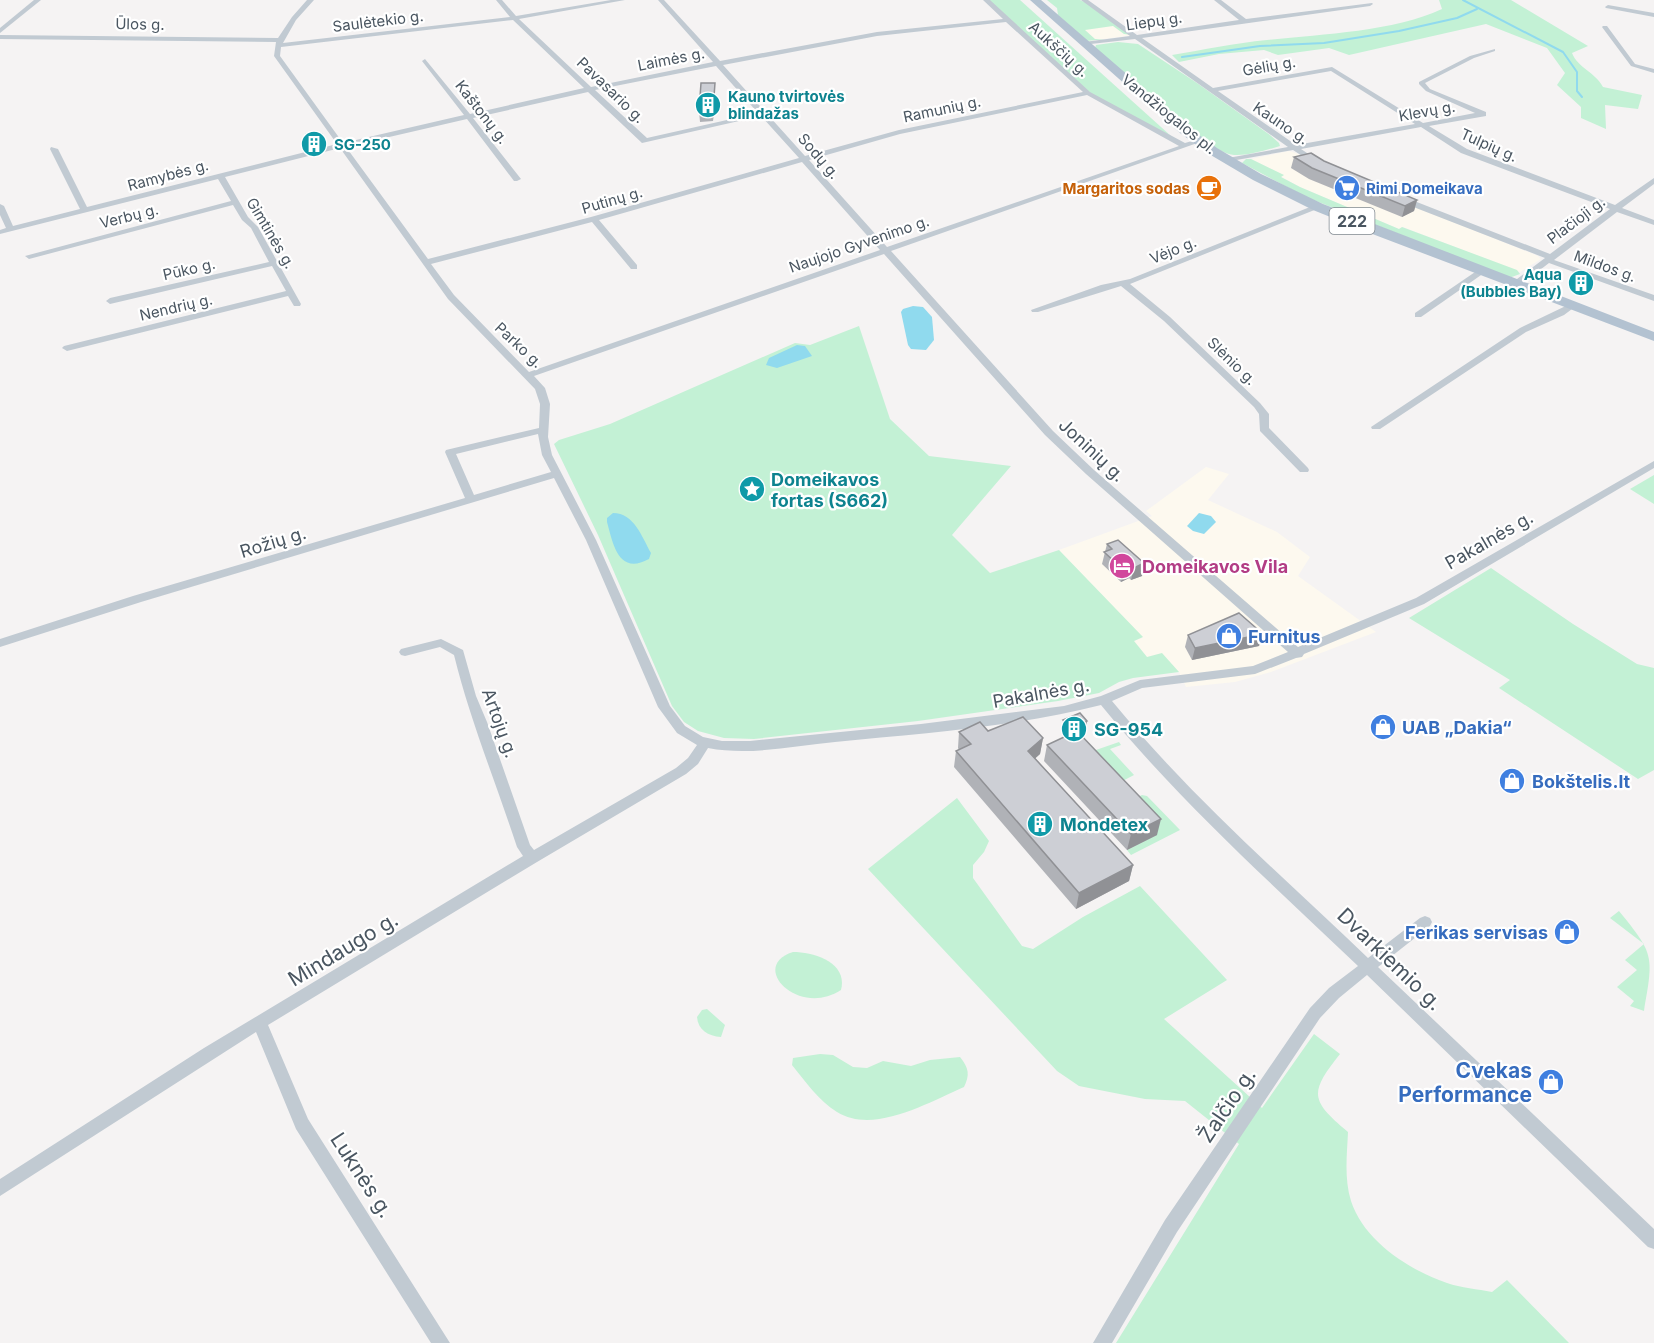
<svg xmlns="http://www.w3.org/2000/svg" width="1654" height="1343" font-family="Inter,sans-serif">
<rect width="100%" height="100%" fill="#f5f3f3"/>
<g fill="#fdf9ef">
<path d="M1100,16L1133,35L1089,41L1071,25Z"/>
<path d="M1289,151L1296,153L1327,171L1538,256L1541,259L1520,272L1403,227L1399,229L1300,187L1280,176L1283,175L1251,159Z"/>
<path d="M1206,467L1229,474L1208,500L1277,532L1310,557L1298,576L1376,632L1271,672L1235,682L1186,687L1179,672L1147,657L1134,641L1142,638L1059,550L1152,516L1146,511Z"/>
</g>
<g fill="#c3f1d5">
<path d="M986,0H1020L1171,136L1088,93Z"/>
<path d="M1047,0H1080L1091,5L1133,35L1124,34L1113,26L1085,30L1095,39H1105L1087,41L1058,15L1057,8Z"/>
<path d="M1439,0H1511L1588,46L1572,53C1578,68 1595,72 1603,87L1642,95L1638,109L1605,105L1606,129L1581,118V107L1557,85L1565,73L1547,48L1486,24L1349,55L1329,48L1278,55L1264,50L1219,54L1179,62L1172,55C1203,50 1235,43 1267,40C1321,34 1393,32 1442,9Z"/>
<path d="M1118,42L1138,44L1197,83L1270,135L1279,143L1280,146C1266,150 1248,156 1234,155C1207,153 1119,69 1095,48L1096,45Z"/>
<path d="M1246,159H1251L1284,175L1281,177L1300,187L1399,229L1402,227L1517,270L1520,274L1509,278L1306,197L1242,163Z"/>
<path d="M859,326L890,419L929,456L1011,466L952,535L990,573L1059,550L1143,637L1134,641L1147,657L1162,653L1179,672L1133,678L1119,682L1099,693L1058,701L918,721L754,739L724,738L698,731L684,722L672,706L598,535L554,444L559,440L610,424L795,343L810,345Z"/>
<path d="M1654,475V504L1630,489Z"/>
<path d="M1491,568L1573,624L1637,664L1654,668V770L1638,779L1499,688L1510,680L1409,618Z"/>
<path d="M1119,742L1121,745L1110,749L1134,775L1113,786L1093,751Z"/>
<path d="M1142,795L1147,796L1180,830L1131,855L1127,850L1156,835L1125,803Z"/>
<path d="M957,798L989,841L984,852L973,865V878L1022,946L1033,949L1083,917L1140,886L1227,980L1164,1019L1262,1108L1314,1034L1340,1054C1309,1093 1310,1100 1348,1132C1347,1155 1344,1178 1351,1201C1364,1241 1409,1270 1447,1283C1461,1288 1478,1289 1492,1292L1507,1280L1569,1343H1116L1239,1144L1185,1101L1145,1099L1079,1086L1057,1071L868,869Z"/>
<path d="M1619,911C1654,954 1654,955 1644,1011L1630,1006L1634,1001L1617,987L1637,970L1625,960L1644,944L1610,918Z"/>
<path d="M793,952C815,952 848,963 841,990C798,1018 748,966 793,952Z"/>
<path d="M707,1009L725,1025L721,1037C708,1036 698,1030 697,1017L702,1010Z"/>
<path d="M820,1054L833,1055L853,1067L867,1068L883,1061L911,1066L930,1060L960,1057C969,1068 970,1075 964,1087C929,1102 874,1135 837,1112C819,1101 805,1081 792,1065L793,1058Z"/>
</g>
<g fill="#90daee">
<path d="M913,306L923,307L932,317L934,340L926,350L911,349L908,345L901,312L903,309Z"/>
<path d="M797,345L805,346L812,356L777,368L766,365L769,358Z"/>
<path d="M613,513C634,513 642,537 651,553L649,559C618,576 613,543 607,522V518Z"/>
<path d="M1199,513L1211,516L1216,522L1204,534L1193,531L1187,526Z"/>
</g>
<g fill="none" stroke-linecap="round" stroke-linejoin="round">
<g stroke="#90daee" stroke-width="2">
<path d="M1463,0L1563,52L1577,72V91L1582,97"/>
<path d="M1182,57L1260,46L1324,43L1399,31L1457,18L1477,9"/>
</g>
<g fill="#c1cad2" fill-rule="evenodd">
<path d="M34,0H41L0,33V28Z"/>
<path d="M307,0H314L296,20L283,43L510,17L496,0H502L516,16L611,0H625L519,19L591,87L713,62L658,0H664L720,61L877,32L1003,19L983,0H990L1090,92L1185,143L1199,139L1203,141L891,251L1053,431L1094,470L1298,647L1416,598L1654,461V468L1424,604L1304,654L1302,657L1296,658L1255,674L1142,688L1112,701C1189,795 1281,875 1368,958L1420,918L1425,916L1430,918L1432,922L1430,926L1378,967L1654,1229V1249L1648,1247L1367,975L1339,998L1320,1018L1177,1232L1112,1343H1093L1165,1220L1310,1008L1329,988L1358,966C1270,882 1178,800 1101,705C1015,727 924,733 835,742C794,746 749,756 708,748L698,764L686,774L537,862L268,1025L308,1119L450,1343H431L296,1129L256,1032L0,1196V1179L204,1048L523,856L517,847C496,783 470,720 454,655L440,647L405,656L401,655L399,652L401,649L441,639L463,650L476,696L487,722L530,845L534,850L676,768L688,758L697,745L677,733L658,707L586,540L554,478L141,602L0,647V639L133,596L465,498L445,452L446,450L539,428L540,404L535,389L448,299L340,148L225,177L248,217L258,227L301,304L300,306H294L288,296L67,351L62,348L64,346L286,291L272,266L110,304L106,301L110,298L269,262L251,228L242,220L233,205L29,259L25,256L231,201L218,179L0,234V230L6,228L0,215V204L4,206L13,226L80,209L50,149L51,147L58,149L87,207L337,144L274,56L276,42L0,39V35L278,38L292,17ZM513,20L584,88L470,114L425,59L422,61L464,115L343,143L280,56L281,47ZM1006,22L1083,92L899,130L805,156L723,65L877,36ZM716,66L758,113L647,138L595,90ZM588,92L642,143L761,116L799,158L591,217L428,259L346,147L467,119L514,181H517L521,179L473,118ZM1087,95L1179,146L887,247L809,160L900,134ZM802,162L880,250L529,372L454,295L431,264L592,222L631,269H637V265L599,220ZM884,254L1045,435L1086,474L1288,652L1253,666L1140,680L1101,696L1064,706L921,724L750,741H722L703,737L685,726L670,706L596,540L552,455L548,437L550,404L545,388L534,376ZM538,434L542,455L551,472L474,495L456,454Z"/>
<path d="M1081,0H1088L1137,35L1239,20L1214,0H1221L1246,19L1372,3L1373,4L1370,6L1142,38L1213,88L1332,67L1423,123L1475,113L1426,91L1419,84V82L1470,56L1495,49V51L1474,58L1425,83L1430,89L1486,112V116L1429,126L1467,149L1615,205L1654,178V184L1622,208L1654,220V225L1617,212L1554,260L1654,295V301L1549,263L1519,286H1513V282L1545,258L1398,201V197H1404L1550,254L1610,209L1461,153L1421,127L1301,149L1319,161V165H1316L1293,150L1225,162L1224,160L1228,158L1288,147L1135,39L1082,45V43L1084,42L1130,36ZM1331,71L1415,124L1296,145L1218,91Z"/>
<path d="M1608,5L1654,13V17L1606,8L1605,7Z"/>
<path d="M1603,26H1607L1635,64L1654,69V73L1631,66L1602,27Z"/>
<path d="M1315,205L1322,207L1130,284L1170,317L1260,403L1269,414V428L1308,468L1309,470L1308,472H1300L1260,431L1259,414L1254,407L1164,321L1121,286L1038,312H1032L1031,310L1101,285L1130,279Z"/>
<path d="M1481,268L1484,269V273L1421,317H1415V313Z"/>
<path d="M1572,303L1576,306L1564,315L1526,332L1380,429H1372L1371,427L1520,328Z"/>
</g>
<path fill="#b3c2d1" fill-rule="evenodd" d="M1030,0H1041L1188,127L1217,148L1261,174L1323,204L1654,332V341L1375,235L1313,210L1253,180L1209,154L1180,133Z"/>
</g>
<g fill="#b0b2b7">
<path d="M715,93L713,121L700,122L699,111Z"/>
<path d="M1294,157L1324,161L1417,200L1414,211L1402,217L1309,179L1291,168Z"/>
<path d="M1107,544L1144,563L1142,576L1131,580L1129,578L1121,582L1102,564Z"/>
<path d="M1263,634L1259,646L1192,660L1185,647L1188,635Z"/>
<path d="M1063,720L1086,729L1078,732L1157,835L1127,850L1044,761L1047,745L1068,735L1062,729Z"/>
<path d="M988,731L1043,738L1040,754L1035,758L1133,865L1129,881L1076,909L954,767L956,751L959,750L958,748L959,732Z"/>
</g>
<g fill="#909195">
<path d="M715,83V93L713,121V110Z"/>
<path d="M1417,200L1414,211L1402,217L1405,206Z"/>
<path d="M1144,563L1142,576L1131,580L1134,568Z"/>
<path d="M1132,566L1129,578L1121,582L1124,570Z"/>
<path d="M1263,634L1259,646L1192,660L1195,648Z"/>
<path d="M1087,721L1086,729L1070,737L1071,728Z"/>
<path d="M1043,738L1040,754L1026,767L1028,751Z"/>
<path d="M1161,819L1157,835L1127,850L1131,834Z"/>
<path d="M1133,865L1129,881L1076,909L1079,893Z"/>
</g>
<g fill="#cdcfd5" stroke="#909195" stroke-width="1.5">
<path d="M701,83H715L713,110L699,111Z"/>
<path d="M1311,153L1324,161L1417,200L1405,206L1312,168L1294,157Z"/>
<path d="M1118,540L1144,563L1134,568L1132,566L1124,570L1104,552L1112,549L1107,544Z"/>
<path d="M1239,613L1263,634L1195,648L1188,635Z"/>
<path d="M1080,713L1087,721L1071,728L1063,720Z"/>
<path d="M1023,717L1043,738L1028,751L1133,865L1079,893L956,751L971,744L959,732L980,722L988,731Z"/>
<path d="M1077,731L1161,819L1131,834L1047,745Z"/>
</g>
<defs>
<g id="building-disc" transform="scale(1.35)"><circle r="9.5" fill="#0f9aa8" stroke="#fff"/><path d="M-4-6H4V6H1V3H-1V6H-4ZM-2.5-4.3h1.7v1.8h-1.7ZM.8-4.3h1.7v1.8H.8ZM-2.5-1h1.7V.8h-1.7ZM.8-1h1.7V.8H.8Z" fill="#fff"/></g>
<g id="cafe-disc" transform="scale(1.35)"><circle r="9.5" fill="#e8710a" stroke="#fff"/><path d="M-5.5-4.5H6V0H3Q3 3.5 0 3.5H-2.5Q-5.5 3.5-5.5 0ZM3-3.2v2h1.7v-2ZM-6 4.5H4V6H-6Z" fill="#fff"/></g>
<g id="supermarket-disc" transform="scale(1.35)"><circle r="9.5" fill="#3f7fe0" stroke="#fff"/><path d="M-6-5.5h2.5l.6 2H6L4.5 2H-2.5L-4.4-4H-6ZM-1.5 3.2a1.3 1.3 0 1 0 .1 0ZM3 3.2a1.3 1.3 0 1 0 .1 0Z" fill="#fff"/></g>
<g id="sight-disc" transform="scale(1.35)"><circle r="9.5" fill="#0f9aa8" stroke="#fff"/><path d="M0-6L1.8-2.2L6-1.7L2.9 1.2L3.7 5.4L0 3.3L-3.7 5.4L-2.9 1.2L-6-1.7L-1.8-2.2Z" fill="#fff"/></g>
<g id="hotel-disc" transform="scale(1.35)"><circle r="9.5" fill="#d1479c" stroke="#fff"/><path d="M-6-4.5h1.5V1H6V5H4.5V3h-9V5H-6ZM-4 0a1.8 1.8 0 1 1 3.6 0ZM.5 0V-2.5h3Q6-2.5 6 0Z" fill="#fff"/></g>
<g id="shop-disc" transform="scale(1.35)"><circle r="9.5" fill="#3f7fe0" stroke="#fff"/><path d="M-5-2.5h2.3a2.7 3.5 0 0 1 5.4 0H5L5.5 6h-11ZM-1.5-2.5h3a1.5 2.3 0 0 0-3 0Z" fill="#fff"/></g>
</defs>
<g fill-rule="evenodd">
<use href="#building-disc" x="708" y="105"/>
<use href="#building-disc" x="314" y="144"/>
<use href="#cafe-disc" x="1209" y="188"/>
<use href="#supermarket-disc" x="1347" y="188"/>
<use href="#building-disc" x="1581" y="283"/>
<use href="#sight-disc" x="752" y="489"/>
<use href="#hotel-disc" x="1122" y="566"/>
<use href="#shop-disc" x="1229" y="636"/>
<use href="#shop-disc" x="1383" y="727"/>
<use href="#building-disc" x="1074" y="729"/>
<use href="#shop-disc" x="1512" y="781"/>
<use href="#building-disc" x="1040" y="824"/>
<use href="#shop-disc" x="1567" y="932"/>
<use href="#shop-disc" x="1551" y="1082"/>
</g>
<g text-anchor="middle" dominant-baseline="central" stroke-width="4.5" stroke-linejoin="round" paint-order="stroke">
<g font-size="15" fill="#4a5661" stroke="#fff">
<text transform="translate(378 21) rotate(-7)">Saulėtekio g.</text>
<text transform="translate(1154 21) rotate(-8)">Liepų g.</text>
<text transform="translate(140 24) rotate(1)">Ūlos g.</text>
<text transform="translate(1059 49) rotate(42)">Aukščių g.</text>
<text transform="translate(671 59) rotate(-11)">Laimės g.</text>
<text transform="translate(1269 66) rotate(-10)">Gėlių g.</text>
<text transform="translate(611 90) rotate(44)">Pavasario g.</text>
<text transform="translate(942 109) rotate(-12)">Ramunių g.</text>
<text transform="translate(1427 111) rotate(-10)">Klevų g.</text>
<text transform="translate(482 112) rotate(52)">Kaštonų g.</text>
<text transform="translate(1169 114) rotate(39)">Vandžiogalos pl.</text>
<text transform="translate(1281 123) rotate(34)">Kauno g.</text>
<text transform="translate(1489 145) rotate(24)">Tulpių g.</text>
<text transform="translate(819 156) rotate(49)">Sodų g.</text>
<text transform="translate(168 175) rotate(-15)">Ramybės g.</text>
<text transform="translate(612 200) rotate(-16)">Putinų g.</text>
<text transform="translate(129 216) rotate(-14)">Verbų g.</text>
<text transform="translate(1576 220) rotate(-37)">Plačioji g.</text>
<text transform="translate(271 233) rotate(59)">Gimtinės g.</text>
<text transform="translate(859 244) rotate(-19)">Naujojo Gyvenimo g.</text>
<text transform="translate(1173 250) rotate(-22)">Vėjo g.</text>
<text transform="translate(1605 266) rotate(20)">Mildos g.</text>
<text transform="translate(189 269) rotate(-13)">Pūko g.</text>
<text transform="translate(176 307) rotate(-13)">Nendrių g.</text>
<text transform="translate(519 345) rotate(43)">Parko g.</text>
<text transform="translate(1232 361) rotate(44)">Slėnio g.</text>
</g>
<g font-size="15" font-weight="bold" fill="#0d838f" stroke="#fff" text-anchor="start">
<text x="728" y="96">Kauno tvirtovės<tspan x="728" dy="17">blindažas</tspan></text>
<text x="334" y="144">SG-250</text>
<text x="1562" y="274" text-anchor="end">Aqua<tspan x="1562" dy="17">(Bubbles Bay)</tspan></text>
</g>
<g font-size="15" font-weight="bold" fill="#c56008" stroke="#fff" text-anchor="end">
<text x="1190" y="188">Margaritos sodas</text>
</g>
<g font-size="15" font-weight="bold" fill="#366cbe" stroke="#fff" text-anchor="start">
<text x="1366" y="188">Rimi Domeikava</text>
</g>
<rect fill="#fff" stroke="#808990" stroke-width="1.5" x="1329.5" y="208" width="45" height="26" rx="4.5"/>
<g font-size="16" font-weight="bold" fill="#4a5661">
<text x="1352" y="221">222</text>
</g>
<g font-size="18" fill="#4a5661" stroke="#fff">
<text transform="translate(1092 450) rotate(43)">Joninių g.</text>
<text transform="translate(1489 540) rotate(-30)">Pakalnės g.</text>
<text transform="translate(273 542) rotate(-17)">Rožių g.</text>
<text transform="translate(1041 693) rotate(-10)">Pakalnės g.</text>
<text transform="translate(500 723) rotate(70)">Artojų g.</text>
</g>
<g font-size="18" font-weight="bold" fill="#0d838f" stroke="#fff" text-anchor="start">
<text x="771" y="479">Domeikavos<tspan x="771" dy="21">fortas (S662)</tspan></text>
<text x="1094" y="729">SG-954</text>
<text x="1060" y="824">Mondetex</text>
</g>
<g font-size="18" font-weight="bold" fill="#b23c85" stroke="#fff" text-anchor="start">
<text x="1142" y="566">Domeikavos Vila</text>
</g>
<g font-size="18" font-weight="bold" fill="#366cbe" stroke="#fff" text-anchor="start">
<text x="1248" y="636">Furnitus</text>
<text x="1402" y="727">UAB „Dakia“</text>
<text x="1532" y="781">Bokštelis.lt</text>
<text x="1548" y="932" text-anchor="end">Ferikas servisas</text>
</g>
<g font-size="21" fill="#4a5661" stroke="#fff">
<text transform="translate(343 949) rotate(-31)">Mindaugo g.</text>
<text transform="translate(1390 959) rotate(44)">Dvarkiemio g.</text>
<text transform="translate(1227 1105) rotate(-56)">Žalčio g.</text>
<text transform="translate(362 1175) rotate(57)">Luknės g.</text>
</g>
<g font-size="21" font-weight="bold" fill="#366cbe" stroke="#fff" text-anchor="end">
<text x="1532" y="1070">Cvekas<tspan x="1532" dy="24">Performance</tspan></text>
</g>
</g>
</svg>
